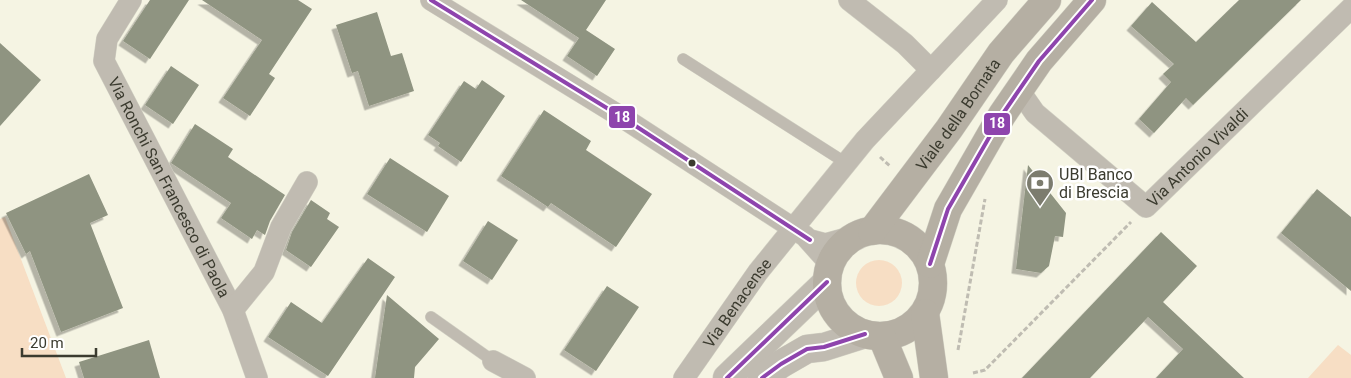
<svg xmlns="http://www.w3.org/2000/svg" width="1351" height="378" font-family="Roboto,sans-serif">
<defs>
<filter id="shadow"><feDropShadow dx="-4.5" dy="4.5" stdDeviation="0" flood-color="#0004"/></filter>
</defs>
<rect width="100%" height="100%" fill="#f5f4e3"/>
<g fill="#f7dec4">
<path d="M5,217L66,378H0V219Z"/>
<circle cx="879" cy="283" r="23"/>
<path d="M1338,345L1351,355V378H1308Z"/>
</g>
<g fill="#8f9481" filter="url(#shadow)">
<path d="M150,0H189L150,59L123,41Z"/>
<path d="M202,0H298L312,9L269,74L275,78L250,116L223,98L262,40Z"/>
<path d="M521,0H606L586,30L615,49L597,76L567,56L579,38Z"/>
<path d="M1239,0H1301L1193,105L1186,98L1154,133L1139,119L1171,82L1163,74L1174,64L1131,26L1152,2L1196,42Z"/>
<path d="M377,12L391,56L402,53L414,91L369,106L358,71L352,73L336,25Z"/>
<path d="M0,43L41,80L0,126Z"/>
<path d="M171,66L199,85L173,124L145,105Z"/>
<path d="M482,80L505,96L461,162L438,146L440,143L428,135L464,81L476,89Z"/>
<path d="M544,110L591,141L586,150L652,194L616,247L551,203L548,207L501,176Z"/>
<path d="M195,124L233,149L228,157L285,195L270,221L265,235L257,230L252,239L221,218L231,203L171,163Z"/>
<path d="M390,158L449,196L427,232L367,194Z"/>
<path d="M1028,165L1066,213L1063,237L1055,236L1049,266L1041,273L1016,269Z"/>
<path d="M89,174L108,215L90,223L123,308L61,332L30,251L26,254L6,213Z"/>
<path d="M1317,189L1351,217V291L1281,233Z"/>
<path d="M311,200L330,213L327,219L339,227L311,267L286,250L292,232Z"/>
<path d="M488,221L518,240L492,280L463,261Z"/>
<path d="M1161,232L1197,266L1163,302L1244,378H1156L1183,349L1148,317L1090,378H1022Z"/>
<path d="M368,258L395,277L328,376L268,337L291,302L322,323Z"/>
<path d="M607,286L639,307L596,371L564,350Z"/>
<path d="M387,295L439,339L415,367L414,378H375Z"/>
<path d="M149,340L160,378H84L79,362Z"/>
</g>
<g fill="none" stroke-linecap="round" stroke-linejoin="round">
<g stroke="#d2d1c4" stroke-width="12">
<g id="service">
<path d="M683,59L846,163"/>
<path d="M431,317L493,361"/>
</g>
</g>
<g stroke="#d2d1c4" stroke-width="22">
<g id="minor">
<path id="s1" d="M131,0L107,39L104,61L233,310L257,378"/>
<path d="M431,0L628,121L805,236L830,264"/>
<path d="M849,0L905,44L931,70"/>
<path id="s2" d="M1019,90L1035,113L1146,207L1351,8"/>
<path d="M810,240L825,244L854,236"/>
<path d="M233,310L264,272L281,227L307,182"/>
<path d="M493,361L525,378"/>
<path id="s3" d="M684,378L758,272L865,140L997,0"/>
</g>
</g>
<g stroke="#d2d1c4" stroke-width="29">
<g id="tertiary">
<path d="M727,378L827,282"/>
<path d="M762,378L781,364L807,349L824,347L865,334"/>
</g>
</g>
<g stroke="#d2d1c4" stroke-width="29">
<g id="secondary">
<circle cx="880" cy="283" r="53"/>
<path id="s4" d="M872,231L949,129L1001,53L1047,0"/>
<path d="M930,264L948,209L1002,115L1039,61L1092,0"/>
<path d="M925,313L934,378"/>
<path d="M882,337L899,378"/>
</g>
</g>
<g stroke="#bfbcb2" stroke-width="3" stroke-dasharray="5 2.5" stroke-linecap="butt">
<path d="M880,157L890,166"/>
<path d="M958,350L985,199"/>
<path d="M973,373L985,370L1131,222"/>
</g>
<use href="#service" stroke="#c0bbb1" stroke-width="11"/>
<use href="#minor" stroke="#c0bbb1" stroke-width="21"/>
<use href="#tertiary" stroke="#c0bbb1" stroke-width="28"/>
<use href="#secondary" stroke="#b5afa3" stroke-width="28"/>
<g stroke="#fff" stroke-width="8">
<g id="bus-1">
<path d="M431,0L628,121L810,240"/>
<path d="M930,264L948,209L1002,115L1039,61L1092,0"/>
<path d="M727,378L827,282"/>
<path d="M762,378L781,364L807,349L824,347L865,334"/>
</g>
</g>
<use href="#bus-1" stroke="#8e44ad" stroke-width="4"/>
</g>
<defs>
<g id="bank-pin" transform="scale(1.4375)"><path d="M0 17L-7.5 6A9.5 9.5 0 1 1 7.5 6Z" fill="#7c7c6e" stroke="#fff"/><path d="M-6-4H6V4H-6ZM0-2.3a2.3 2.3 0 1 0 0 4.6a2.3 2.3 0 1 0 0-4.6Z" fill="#fff"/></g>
</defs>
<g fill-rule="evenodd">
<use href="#bank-pin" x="1040" y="183"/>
</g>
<circle fill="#3b3b2f" stroke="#fff" stroke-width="2" cx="692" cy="163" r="4.5"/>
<g text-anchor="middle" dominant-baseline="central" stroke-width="5" stroke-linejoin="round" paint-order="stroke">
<g font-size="16" fill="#3b3b2f" stroke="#fff">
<text stroke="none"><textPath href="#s4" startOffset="145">Viale della Bornata</textPath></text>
<text stroke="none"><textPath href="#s2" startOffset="245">Via Antonio Vivaldi</textPath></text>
<text stroke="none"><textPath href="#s1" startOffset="210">Via Ronchi San Francesco di Paola</textPath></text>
<text stroke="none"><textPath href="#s3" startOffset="92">Via Benacense</textPath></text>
</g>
<g font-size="16" fill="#3b3b2f" stroke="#fff" text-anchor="start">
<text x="1059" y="174">UBI Banco<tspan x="1059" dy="18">di Brescia</tspan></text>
</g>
</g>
<g stroke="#fff" stroke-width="2">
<rect x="608" y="105" width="28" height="24" rx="5" fill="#8e44ad"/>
<rect x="983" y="112" width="28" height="24" rx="5" fill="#8e44ad"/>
</g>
<g font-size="14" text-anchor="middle" font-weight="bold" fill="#fff">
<text x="622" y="122">18</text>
<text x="997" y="128">18</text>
</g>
<path d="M22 348v8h74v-8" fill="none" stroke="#3b3b2f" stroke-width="2.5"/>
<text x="30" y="348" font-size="15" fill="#3b3b2f" stroke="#ffffff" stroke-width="4" paint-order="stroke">20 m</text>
</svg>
